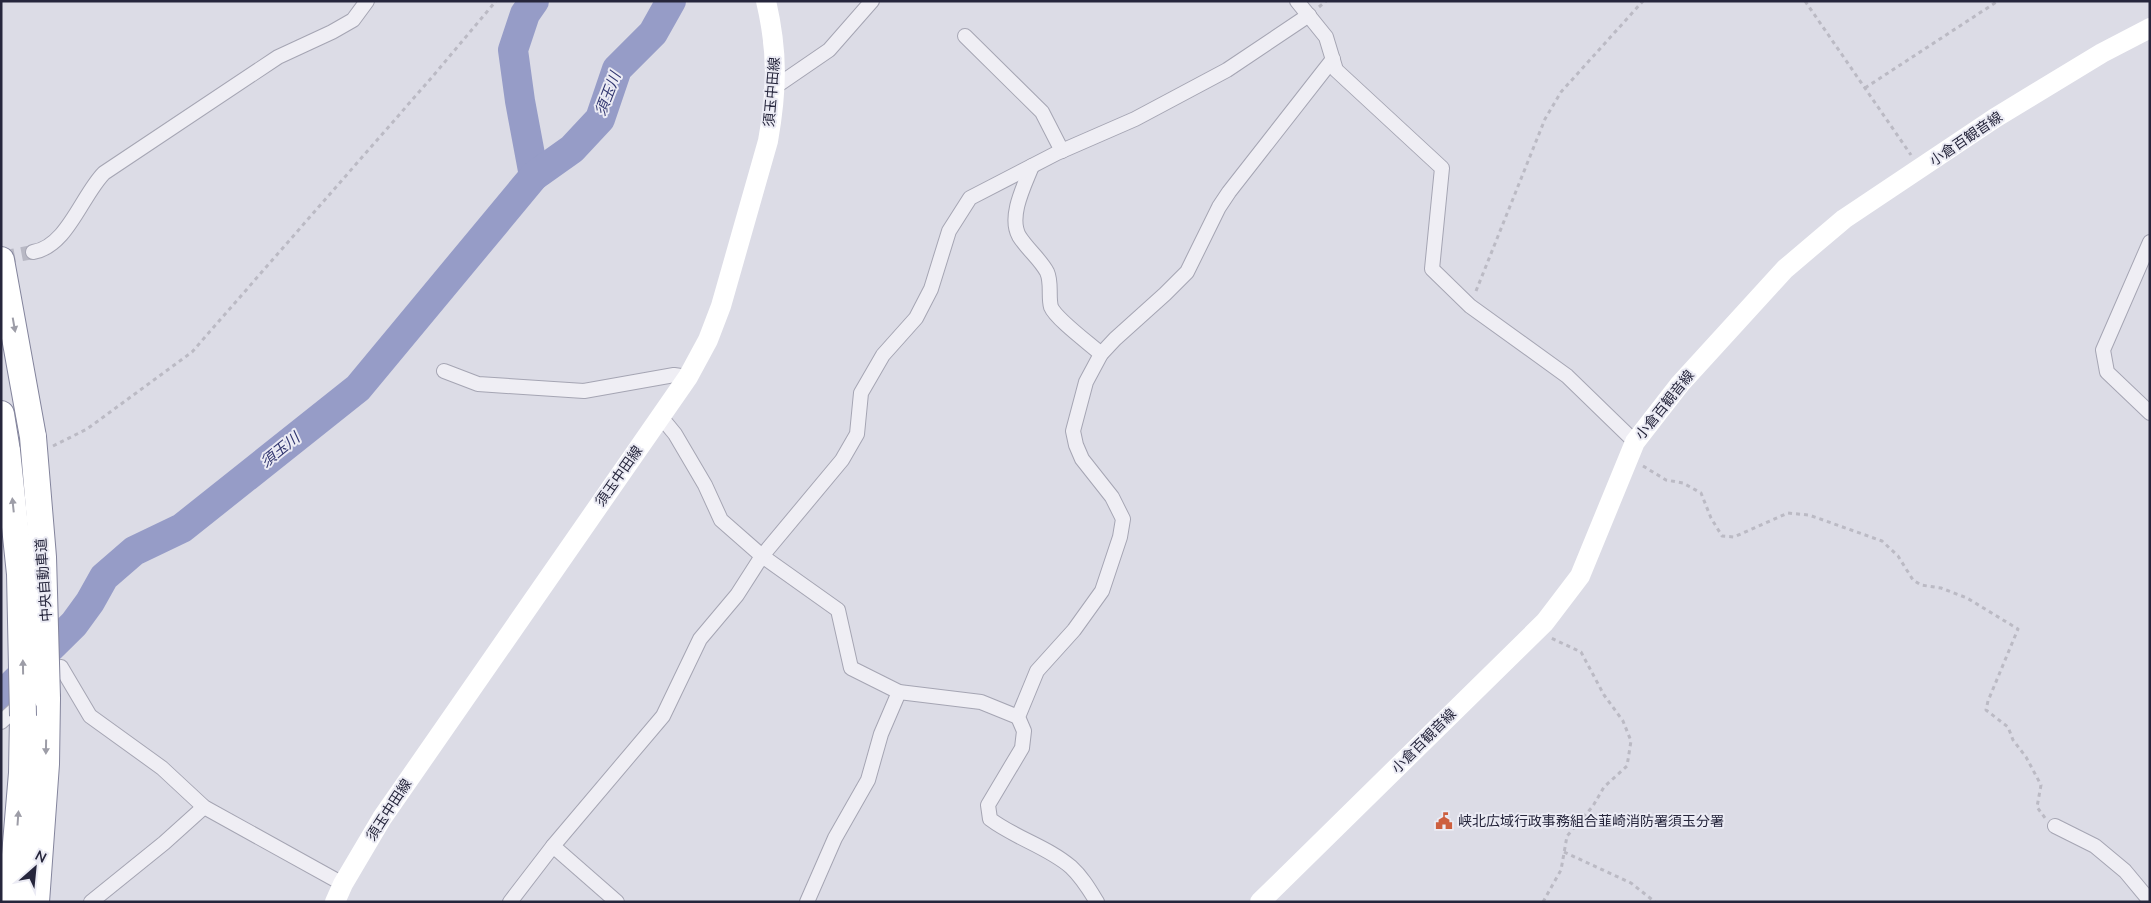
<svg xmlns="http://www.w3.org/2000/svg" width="2151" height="903" font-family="'Nunito Sans','Noto Sans JP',sans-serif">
<rect width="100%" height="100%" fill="#dcdce6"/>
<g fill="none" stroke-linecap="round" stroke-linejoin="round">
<g stroke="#969cc7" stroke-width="30">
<path d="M534,176L520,101L513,50L525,14L534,1"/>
<path d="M1,696L74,624L90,602L104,577L134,551L182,528L358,388L534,176L572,149L600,119L617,69L653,33L671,1"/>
</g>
<path stroke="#b8b8c4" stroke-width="14" stroke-dasharray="14 7" stroke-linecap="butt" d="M1,258L33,252"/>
<g stroke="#a5a5b3" stroke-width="16">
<g id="street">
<path d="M1297,1L1326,37L1336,70L1442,168L1432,269L1470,306L1567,376L1635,442"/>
<path d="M965,36L1042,112L1062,151"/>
<path d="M775,87L829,50L872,1"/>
<path d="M1032,166C1025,184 1008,216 1019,236C1027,249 1040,259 1047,272C1052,283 1048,296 1051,307C1056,319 1090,344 1101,354"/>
<path d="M2150,242L2103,350L2107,372L2150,413"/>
<path d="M33,252C67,247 82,195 104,173L278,57L332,32L353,20L367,1"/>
<path d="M444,371L478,384L584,391L674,375L688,377"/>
<path d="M661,417L675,434L705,485L721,520L762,556L838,610L851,668L899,692L981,702L1018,717"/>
<path d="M46,680L61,667L90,716L162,768L204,807L343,884"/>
<path d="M1,722L23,702"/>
<path d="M2055,826L2095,846L2125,871L2150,901"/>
<path d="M553,846L617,902"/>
<path d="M91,902L164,843L204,807"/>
<path d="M510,902L553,846L663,716L700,639L737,595L762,556L842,460L857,434L861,393L883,355L916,318L931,289L949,231L970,198L1057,153L1135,119L1227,70L1309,15"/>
<path d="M807,902L835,838L868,780L881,734L899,692"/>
<path d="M1097,902C1089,889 1082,877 1071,867C1048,847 1015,838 990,819L988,805L1022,748L1024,731L1018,717L1037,671L1074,630L1102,591L1120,537L1123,519L1112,497L1082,459L1076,445L1073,431L1086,382L1101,354L1115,339L1165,294L1187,272L1219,207L1229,192L1333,59"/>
</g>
</g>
<g stroke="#83849c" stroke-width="28">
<g id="highway">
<path d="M1,260L33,437"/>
<path d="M1,414L7,451"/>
<path d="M11,902L22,773L23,716"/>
<path d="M36,902L46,764L47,698"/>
</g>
</g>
<g stroke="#bbbac4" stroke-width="3" stroke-dasharray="4 4" stroke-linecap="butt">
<path d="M1805,1L1911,155"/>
<path d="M1319,7L1326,1"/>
<path d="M1865,88L1998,1"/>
<path d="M1476,291L1545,119L1561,92L1643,1"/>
<path d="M53,446L87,429L192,352L433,76L496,1"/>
<path d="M1643,466L1666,480L1683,483L1701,493L1711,518L1722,536L1734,537L1788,513L1809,515L1882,541L1898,556L1913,580L1921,585L1941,588L1967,598L2018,629L1988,701L1986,710L2008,727L2013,740L2026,757L2041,785L2037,807L2045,818"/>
<path d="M1564,852L1631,883L1655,902"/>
<path d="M1543,902L1561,870L1567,836L1593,806L1604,787L1627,766L1631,741L1623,721L1604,695L1581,652L1551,638"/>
</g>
<use href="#street" stroke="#efeef4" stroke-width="14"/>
<g stroke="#fff" stroke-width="20">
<path d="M335,902L343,884L382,818L688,377L708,340L721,306L768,141C777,90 778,52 766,1"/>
<path d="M1260,902L1545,622L1580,576L1635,442L1680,384L1785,269L1844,219L1995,118L2102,53L2150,28"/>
</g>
<use href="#highway" stroke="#fff" stroke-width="26"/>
<g stroke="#83849c" stroke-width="28" stroke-linecap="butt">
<g id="highway-bridge">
<path d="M33,437L43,557L47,698"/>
<path d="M7,451L20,574L23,716"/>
</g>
</g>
<use href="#highway-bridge" stroke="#fff" stroke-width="26"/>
</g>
<defs><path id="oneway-solid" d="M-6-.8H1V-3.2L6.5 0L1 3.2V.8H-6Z" transform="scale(1.25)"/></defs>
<g fill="#9d9da7">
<use href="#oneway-solid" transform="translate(14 325) rotate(80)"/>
<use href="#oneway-solid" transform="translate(13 505) rotate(-96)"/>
<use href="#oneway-solid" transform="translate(23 667) rotate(-91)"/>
<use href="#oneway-solid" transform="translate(46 747) rotate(91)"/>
<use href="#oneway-solid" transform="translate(18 818) rotate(-86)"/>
</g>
<defs>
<g id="civic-bare" transform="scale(1.35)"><path d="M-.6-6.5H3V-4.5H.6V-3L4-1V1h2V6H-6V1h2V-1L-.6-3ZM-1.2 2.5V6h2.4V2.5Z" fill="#cd5f3f" stroke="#ebebf4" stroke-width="2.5" paint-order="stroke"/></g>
</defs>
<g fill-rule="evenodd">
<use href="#civic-bare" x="1444" y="821"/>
</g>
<g text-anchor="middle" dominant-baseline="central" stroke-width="4" stroke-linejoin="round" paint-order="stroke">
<g font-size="14" fill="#26263c" stroke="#ebebf4">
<text transform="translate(772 92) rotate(-85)">須玉中田線</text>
<text transform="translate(1966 139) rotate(-34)">小倉百観音線</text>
<text transform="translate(1665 405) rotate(-51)">小倉百観音線</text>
<text transform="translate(619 476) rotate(-55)">須玉中田線</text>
<text transform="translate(44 580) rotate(-94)">中央自動車道</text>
<text transform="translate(1424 741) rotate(-45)">小倉百観音線</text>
<text transform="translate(389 810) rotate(-57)">須玉中田線</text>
</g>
<g font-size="14" fill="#26263c" stroke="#ebebf4" text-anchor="start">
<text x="1458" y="821">峡北広域行政事務組合韮崎消防署須玉分署</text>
</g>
<g font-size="15" font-style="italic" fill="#30356f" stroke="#ebebf4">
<text transform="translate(608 94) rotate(-69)">須玉川</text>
<text transform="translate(280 450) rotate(-39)">須玉川</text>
</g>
</g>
<rect width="2151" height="903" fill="none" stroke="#26263c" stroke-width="5"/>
<g transform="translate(35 868) rotate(27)" stroke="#ebebf4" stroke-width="4" paint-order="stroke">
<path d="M0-4L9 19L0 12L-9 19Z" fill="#26263c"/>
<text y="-8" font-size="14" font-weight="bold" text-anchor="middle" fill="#26263c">N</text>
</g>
</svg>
